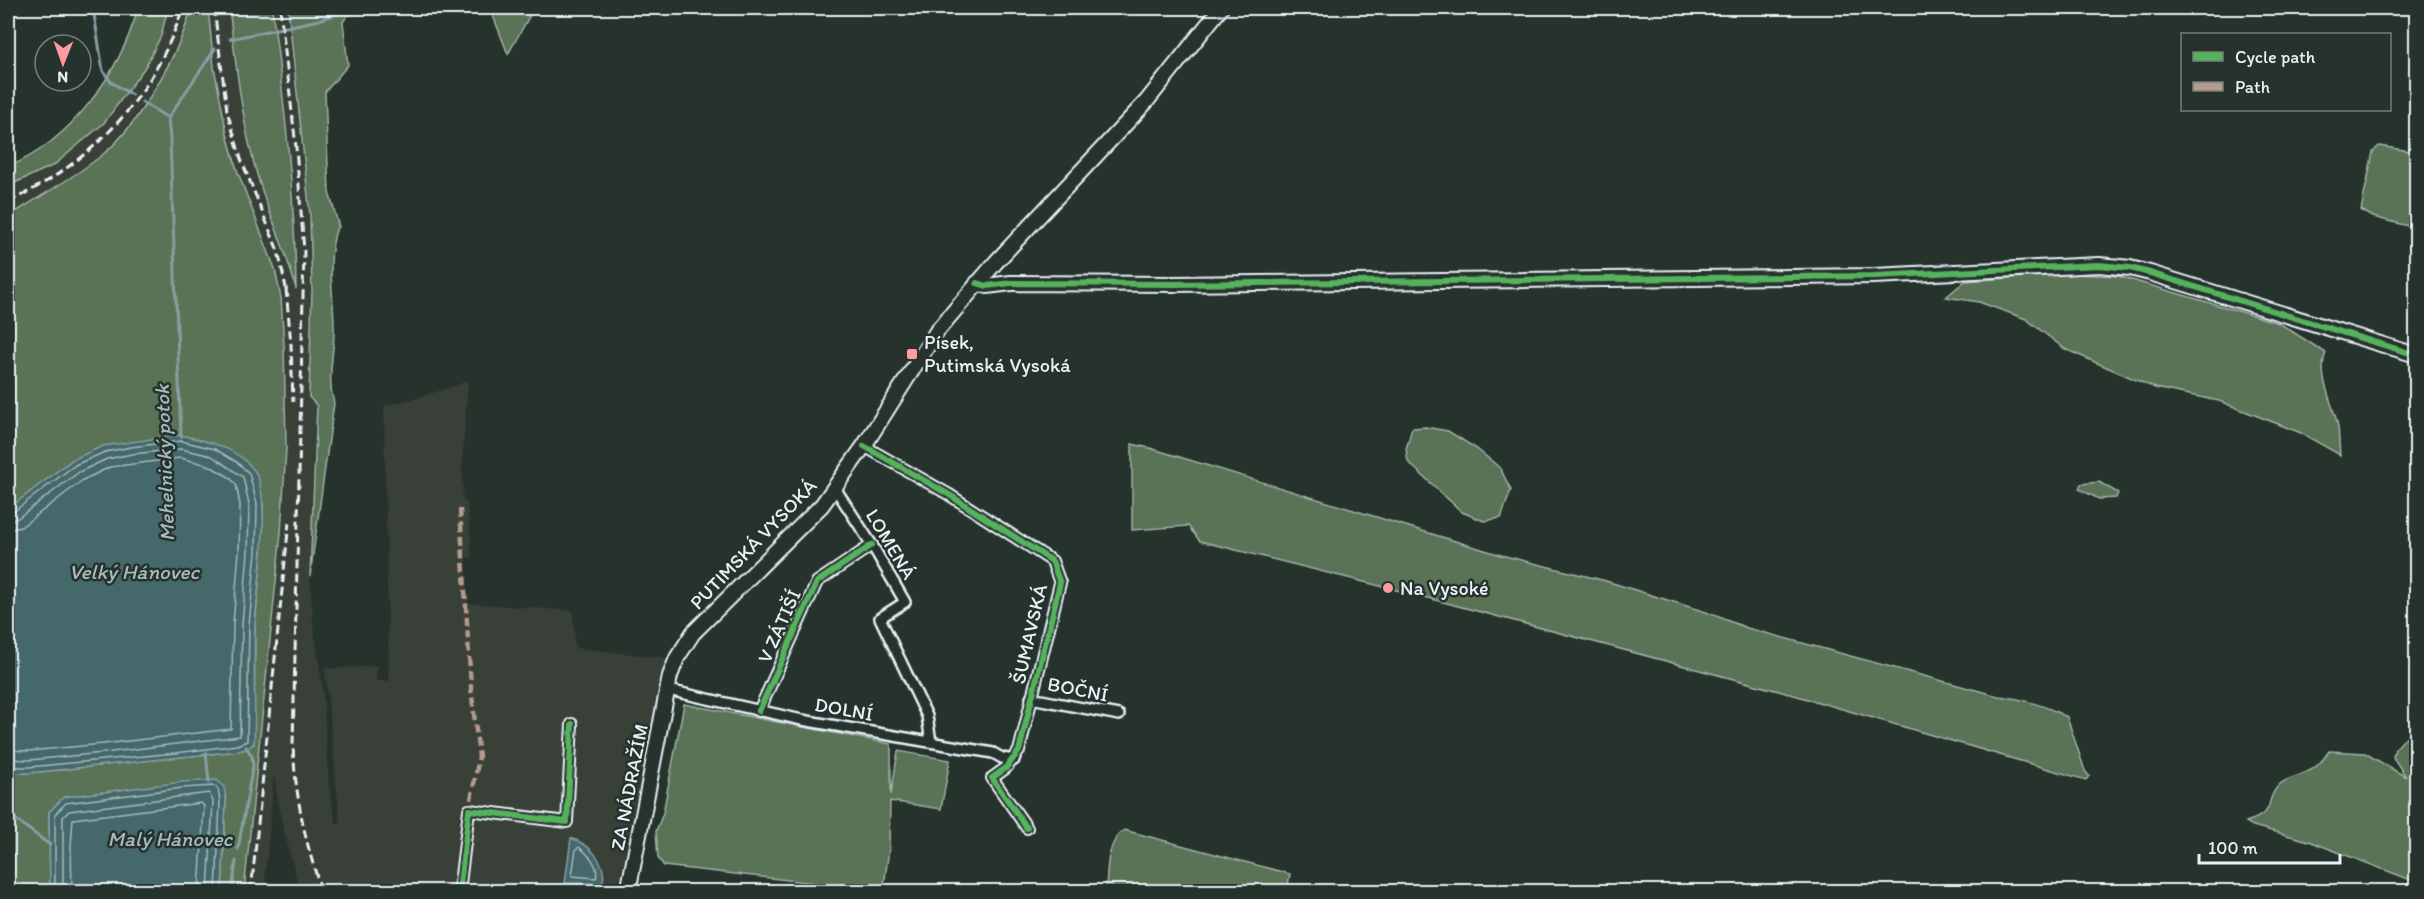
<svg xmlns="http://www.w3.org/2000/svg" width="2424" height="899" font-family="Itim,sans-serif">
<rect width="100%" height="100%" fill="#26332d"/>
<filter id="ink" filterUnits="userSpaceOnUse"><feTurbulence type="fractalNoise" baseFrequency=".0167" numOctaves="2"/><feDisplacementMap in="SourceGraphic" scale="12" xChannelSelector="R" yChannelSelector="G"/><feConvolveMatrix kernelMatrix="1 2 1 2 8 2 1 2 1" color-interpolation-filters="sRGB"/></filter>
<g filter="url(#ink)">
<g fill="#393f37">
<path d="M168,8H191L188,19L169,66L124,131L102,156L8,217V186L54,165L104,123L145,67L161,36Z"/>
<path d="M208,8H229L243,119L256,173L289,261L296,285L294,216L289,148L272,8H288L304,146L312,251L309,397L317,406L310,576L313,622L323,692L329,788L336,825L340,822L325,669L377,666L376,681H389L384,406L424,396L468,381L462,464L463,502L467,501L472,557H466L468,603L573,611L575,648L666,658L644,754L619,885L690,891H300L281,820L274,775L264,891H244L281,533L286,448L284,345L275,269L237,170L227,134L214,67Z"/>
</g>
<g fill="#5a7257" stroke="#a1b2a8" stroke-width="1.5">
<path d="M138,8H168L161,36L145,67L104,123L54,165L8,186V167C71,141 120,73 138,8Z"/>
<path d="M191,8H208L214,67L227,134L237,170L275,269L281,298L284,345L286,448L281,533L244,891H222L226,799L210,780L64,797L49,812L50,891H8V773H29L238,751L254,744L255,625L262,552L263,503L72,460L8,509V217C38,197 72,179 101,156C136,129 181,51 191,8Z"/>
<path d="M229,8H272C284,101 295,194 296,289C286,248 267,211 256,171C241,118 236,63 229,8Z"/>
<path d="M288,8H368L347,16L343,22L348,65L325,92L329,192L339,227H337C325,262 335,298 334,334C333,359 327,379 334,403L310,576L317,406L309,397L312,289L310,215Z"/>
<path d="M490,8H534L508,54Z"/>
<path d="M2379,146L2416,152V228L2373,217L2361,210L2373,152Z"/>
<path d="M2072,274L2118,276L2279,323L2326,353C2316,376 2334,404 2338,427C2339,436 2339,446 2340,455L2301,433L2219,401L2155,388L2134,379L2065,349L2026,319L1979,302L1946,297L1965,281Z"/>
<path d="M1425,427L1448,431L1477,449L1500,468L1511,490L1501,518L1484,521L1462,512L1408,462L1406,449L1412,428Z"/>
<path d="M1132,444L1150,448L1501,555L1606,581L1706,612L1747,628L1998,696C2020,698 2047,706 2067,717L2085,771L2089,776L2086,780L1794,695L1424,597L1200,541L1188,526L1132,530Z"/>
<path d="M2099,482L2118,493L2116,498L2099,499L2079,489L2081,484Z"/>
<path d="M684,704L891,744V795L898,751L950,760L941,809L890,801L889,849L884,886L832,885L664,866L658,858L656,831L663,813Z"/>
<path d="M2413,729L2416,730V882L2309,841L2253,826L2246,822C2280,811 2262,802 2279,785C2287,777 2299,777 2309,771C2317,767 2324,759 2329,751L2365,753L2406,777L2393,757L2395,749Z"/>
<path d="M1124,830L1290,874L1287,891H1106C1107,873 1106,842 1124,830Z"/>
</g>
<g fill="#45686a" stroke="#869fa3" stroke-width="1.5">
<path d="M181,435C206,441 237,447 254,470C273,495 257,591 255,624C253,664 256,704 254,743L247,749L238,751L29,773H8V509L72,460L103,446Z"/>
<path d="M217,780L224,787L226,799L222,891H50L49,812L64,797L182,782Z"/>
<path d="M571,838C591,845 607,862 603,884L565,883Z"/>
</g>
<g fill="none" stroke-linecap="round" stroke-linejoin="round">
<g stroke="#a7babf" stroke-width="1.5">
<path d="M8,513L13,512L75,465L105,452L131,447L181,441L215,449L238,463L249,473L257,504L256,552L249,625L247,741L237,745L176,753L29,767H8"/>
<path d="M8,521L18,518L79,472L107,459L132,454L181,449L212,456L243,477L249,504L248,552L242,625L240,736L104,753L29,760L8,759"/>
<path d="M8,530L21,527L83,480L110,467L180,458L208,465L229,477L236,484L240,505L239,551L233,624L231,729L103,744L29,751L8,750"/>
<path d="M579,847C588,854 600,865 596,878L572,876L576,849Z"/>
<path d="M55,892V814L66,803L182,788L214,786L218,789L220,800L216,892"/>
<path d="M63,892V817L69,811L209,793L213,801L208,892"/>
<path d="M72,892L71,845L73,819L201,803L204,806L199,892"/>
</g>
<g stroke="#869fa3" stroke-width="3">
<path d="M93,8L103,71L111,82L132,95"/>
<path d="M8,9L13,8"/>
<path d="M230,39L319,20L354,8"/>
<path d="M142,102L168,118L170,139L181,437"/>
<path d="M168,118L215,49"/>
<path d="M206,753L209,782"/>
<path d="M8,814L50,845"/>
<path d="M238,849L253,765L252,756L246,747"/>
<path d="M232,892L236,861"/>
</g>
<g stroke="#e8f1f8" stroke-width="14">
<g id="street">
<path d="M864,446L948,494L1052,561L1060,583L1019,751L1006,768L992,778L1027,828"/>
<path d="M835,488L872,545L905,602L880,618L927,716L931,742"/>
<path d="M668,690L802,720L993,753L1002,758L1014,760"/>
<path d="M1031,698L1119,715"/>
<path d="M759,711L817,582L872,545"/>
<path d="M459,892L469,810L567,822L572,724"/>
</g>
</g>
<g stroke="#e8f1f8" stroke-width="18">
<g id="secondary">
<path d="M977,283L987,286L1011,283L1173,284L1874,276L2099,265L2130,268L2150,273L2416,355"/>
<path d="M628,892L670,676L677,658L693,633L822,505L864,446L937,331L996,262L1146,102L1221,8"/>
</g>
</g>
<use href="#street" stroke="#26332d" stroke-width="9"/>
<use href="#secondary" stroke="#26332d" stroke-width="14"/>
<g stroke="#e8f1f8" stroke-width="3" stroke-dasharray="9 4.5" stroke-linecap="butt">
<path d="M214,8L227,111L241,159L278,251L288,297"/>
<path d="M280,8L296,147L304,251L293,744C295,795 305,843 322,892"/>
<path d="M8,202C95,161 152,99 183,8"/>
<path d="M286,289L291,344L293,402"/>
<path d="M251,892L289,522"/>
</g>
<path stroke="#b69a8f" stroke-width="4.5" stroke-dasharray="9 4.5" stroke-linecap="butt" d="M460,509L471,687L479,757L469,810"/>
<g stroke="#26332d" stroke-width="10">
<g id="cycleway">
<path d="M977,283L987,286L1011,283L1173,284L1874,276L2099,265L2130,268L2150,273L2416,355"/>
<path d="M864,446L948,494L1052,561L1060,583L1019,751L1006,768L992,778L1027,828"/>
<path d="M759,711L817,582L872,545"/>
<path d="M459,892L469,810L567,822L572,724"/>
</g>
</g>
<use href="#cycleway" stroke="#56b35d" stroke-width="6"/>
</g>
</g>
<g fill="#ff9aa2" stroke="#26332d" stroke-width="2">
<rect x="906" y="348" width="12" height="12" rx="3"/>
<circle cx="1388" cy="588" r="6"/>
</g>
<g text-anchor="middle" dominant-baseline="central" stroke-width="5" stroke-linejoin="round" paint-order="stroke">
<g font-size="20" fill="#e8f1f8" stroke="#26332d" text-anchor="start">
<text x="924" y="342">Písek,<tspan x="924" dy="23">Putimská Vysoká</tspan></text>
<text x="1400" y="588">Na Vysoké</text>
</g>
<g font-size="20" fill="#e8f1f8" stroke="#26332d">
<text transform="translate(753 544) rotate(-46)">PUTIMSKÁ VYSOKÁ</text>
<text transform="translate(891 544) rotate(59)">LOMENÁ</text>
<text transform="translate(779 626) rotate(-66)">V ZÁTIŠÍ</text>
<text transform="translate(1029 634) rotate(-77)">ŠUMAVSKÁ</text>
<text transform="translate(1078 689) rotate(11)">BOČNÍ</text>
<text transform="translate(844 709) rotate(10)">DOLNÍ</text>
<text transform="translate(629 787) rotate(-79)">ZA NÁDRAŽÍM</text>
</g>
<g font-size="21" font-style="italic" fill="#a7babf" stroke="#26332d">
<text transform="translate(164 463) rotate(-92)">Mehelnický potok</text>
<text x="134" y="571">Velký Hánovec</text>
<text x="170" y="838">Malý Hánovec</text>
</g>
</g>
<rect width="2424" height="899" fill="none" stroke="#26332d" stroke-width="30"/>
<rect x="15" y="15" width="2394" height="869" fill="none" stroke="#e8f1f8" stroke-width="2" filter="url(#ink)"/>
<rect x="2181" y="33" width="210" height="78" fill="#26332d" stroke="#747f7e" stroke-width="1.5"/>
<rect x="2193" y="52" width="30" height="9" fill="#56b35d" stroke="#747f7e" stroke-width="1.5"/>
<text x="2235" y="63" font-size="18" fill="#e8f1f8">Cycle path</text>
<rect x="2193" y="82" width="30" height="9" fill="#b69a8f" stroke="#747f7e" stroke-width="1.5"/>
<text x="2235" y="93" font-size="18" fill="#e8f1f8">Path</text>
<g transform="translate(63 63) rotate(181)"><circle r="28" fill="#26332d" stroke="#747f7e" stroke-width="1.5"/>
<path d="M0-4.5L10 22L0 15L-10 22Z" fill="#ff9aa2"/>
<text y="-9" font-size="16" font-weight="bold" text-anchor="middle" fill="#e8f1f8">N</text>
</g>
<path d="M2199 854v9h141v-9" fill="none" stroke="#e8f1f8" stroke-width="3"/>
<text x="2208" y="854" font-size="18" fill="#e8f1f8" stroke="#26332d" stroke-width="4.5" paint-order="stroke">100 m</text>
</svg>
